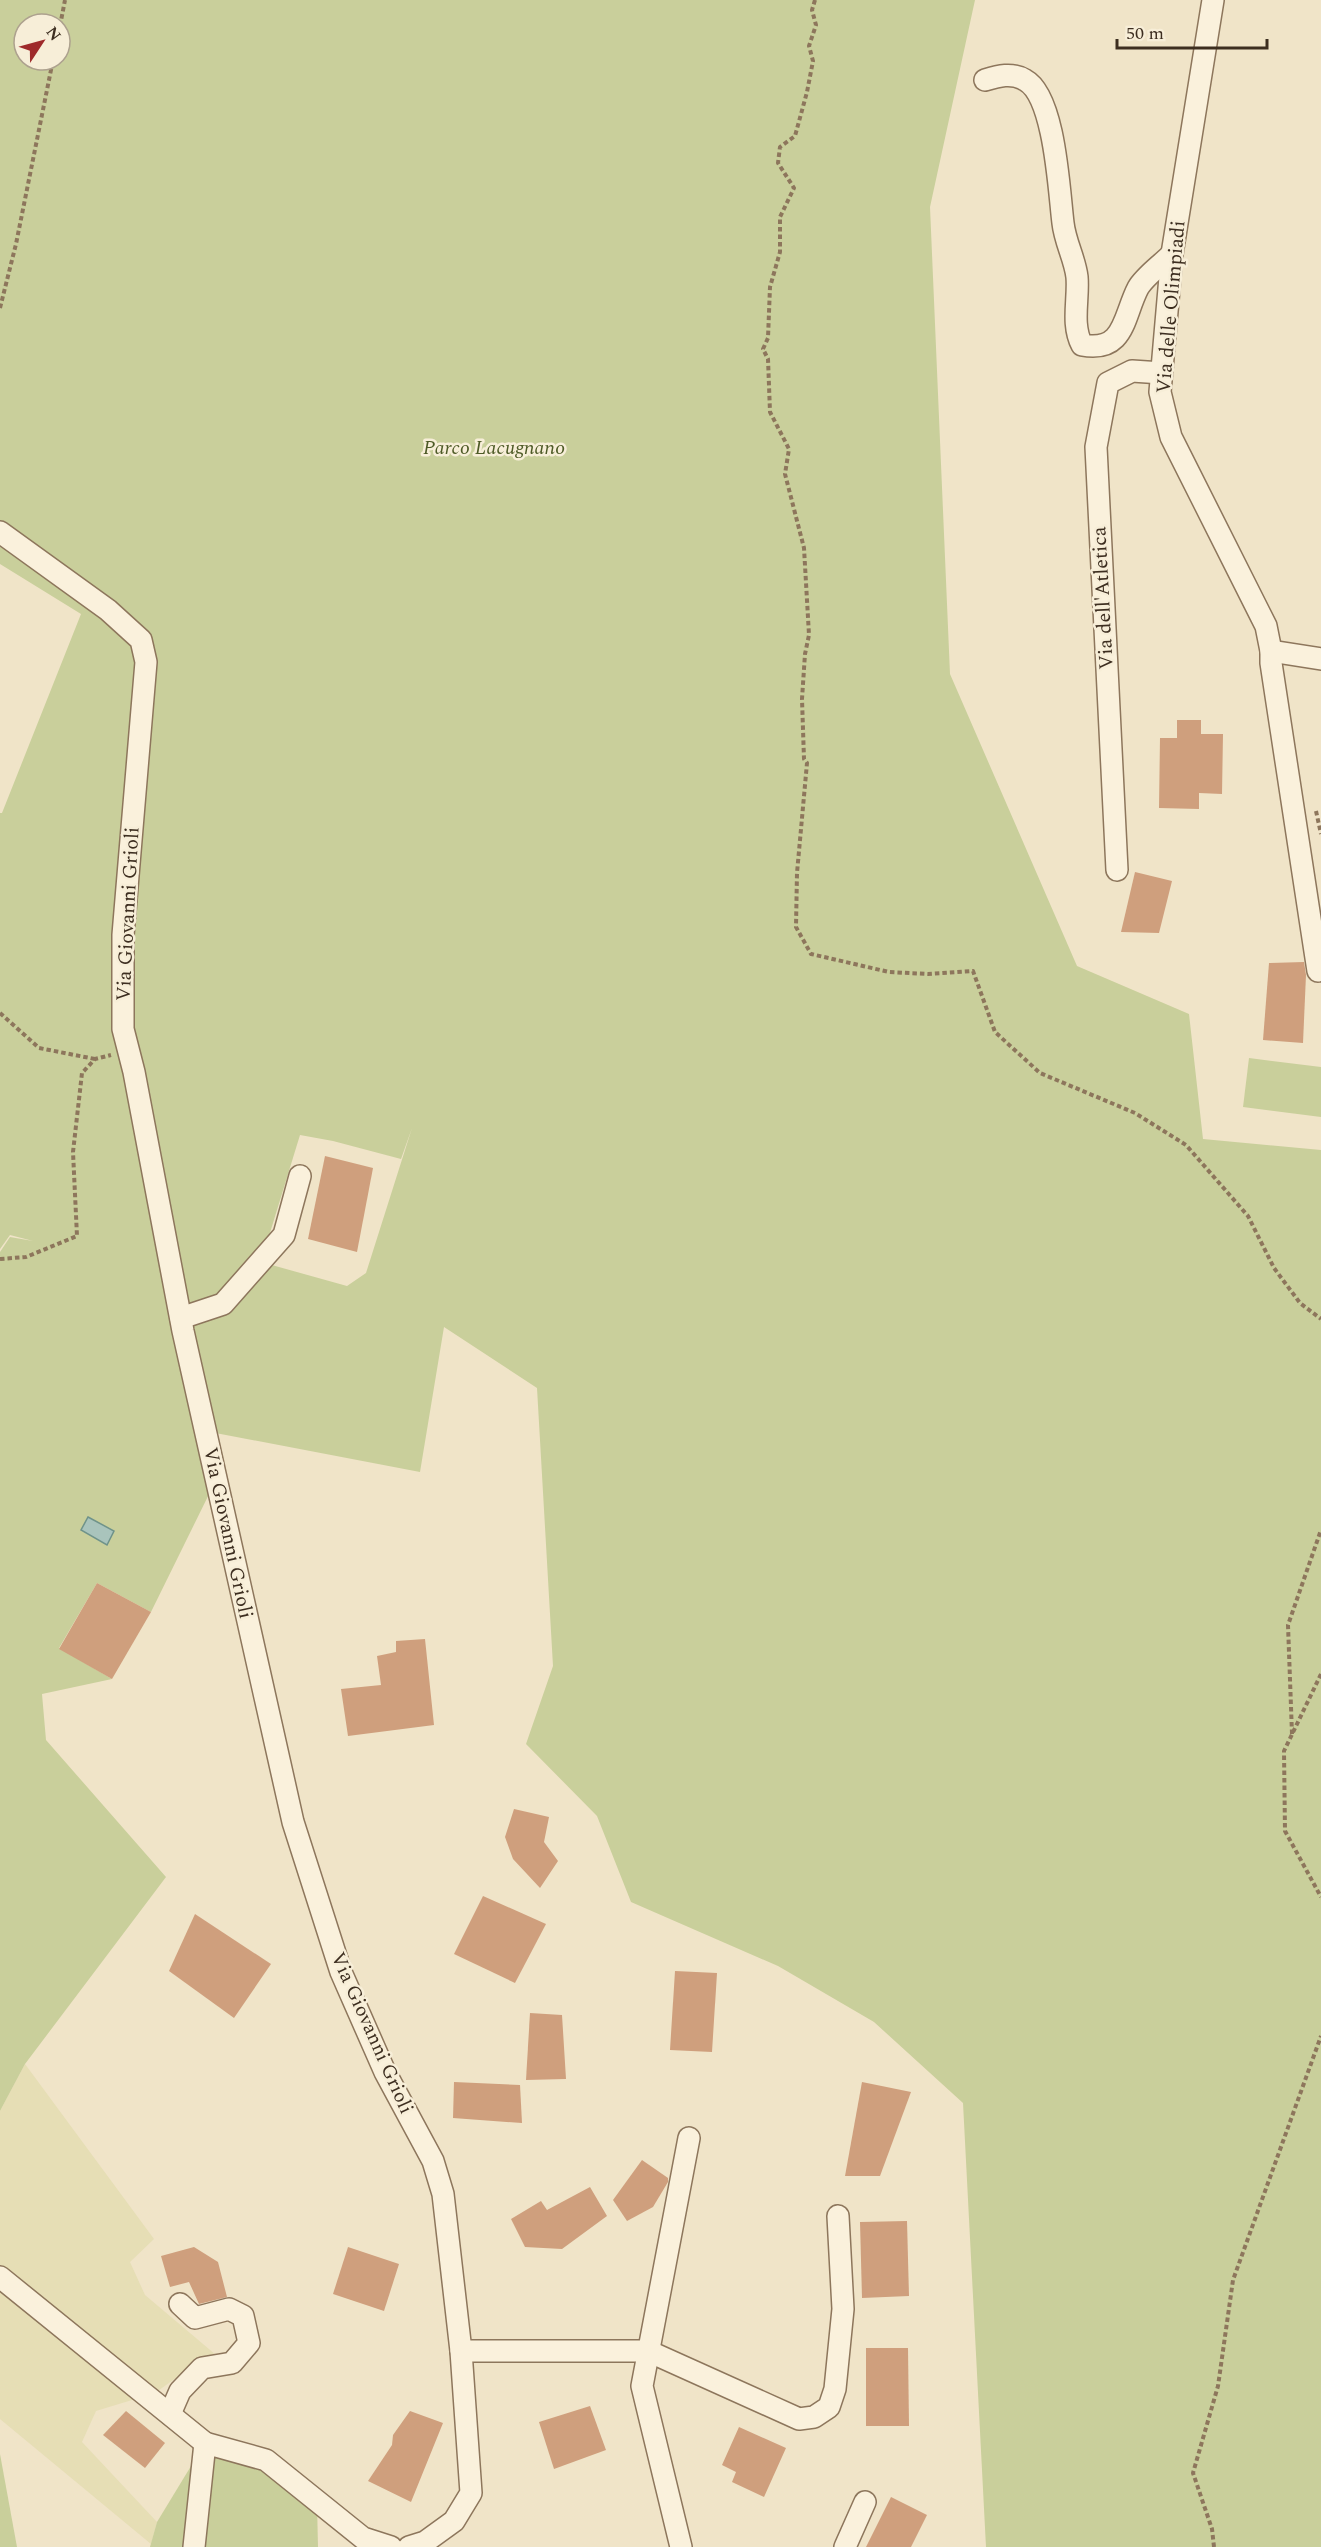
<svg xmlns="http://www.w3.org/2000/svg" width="1321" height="2547" font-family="Spectral,serif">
<rect width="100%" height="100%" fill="#f0e4c8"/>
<path fill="#e6deb5" d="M25,2064L154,2239L130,2262L145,2295L216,2355L187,2370L155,2393L96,2411L82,2442L157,2522L151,2544L0,2419V2111Z"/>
<g fill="#c9cf9b" fill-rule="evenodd">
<path d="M0,0H975L930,207L950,674L1077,966L1189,1014L1203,1139L1321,1150V2547H986L963,2103L874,2022L778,1966L631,1902L597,1816L526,1744L553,1666L537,1388L444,1327L420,1472L205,1431L216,1480L151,1612L97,1583L59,1648L112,1679L42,1694L46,1740L166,1877L25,2064L0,2111V1252L10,1237L33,1241L10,1235L0,1249V813H2L81,614L0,564ZM24,24H60V60H24ZM412,1128L366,1273L347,1286L261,1262L300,1135L333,1141L401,1159Z"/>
<path d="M1249,1058L1321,1067V1117L1243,1107Z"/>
<path d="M205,2443L266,2460L317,2502L318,2547H150L157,2522Z"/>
<path d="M0,2454L17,2547H0Z"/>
</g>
<path fill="#a9c4bc" stroke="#6f938a" stroke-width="1.5" d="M88,1517L114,1531L107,1545L81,1530Z"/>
<g fill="#cf9f7d">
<path d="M1177,720H1201V734H1223L1222,794L1199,793V809L1159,808L1160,738H1177Z"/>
<path d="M1135,872L1172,881L1159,933L1121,932Z"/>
<path d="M1304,962L1306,975L1303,1043L1263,1040L1269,963Z"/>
<path d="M325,1156L373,1168L357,1252L308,1239Z"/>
<path d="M97,1583L151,1612L112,1679L59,1649Z"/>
<path d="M425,1639L434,1725L348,1736L341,1689L381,1685L377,1656L396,1652V1641Z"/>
<path d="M514,1809L549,1817L544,1842L558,1861L540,1888L513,1859L505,1837Z"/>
<path d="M483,1896L546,1924L515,1983L454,1954Z"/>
<path d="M195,1914L271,1964L234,2018L169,1971Z"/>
<path d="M675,1971L717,1973L712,2052L670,2050Z"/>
<path d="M530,2013L562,2015L566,2079L526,2080Z"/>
<path d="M454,2082L520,2085L522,2123L453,2118Z"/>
<path d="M862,2082L911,2092L880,2176H845Z"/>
<path d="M642,2160L668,2178V2182L653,2207L627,2221L613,2200Z"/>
<path d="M590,2187L607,2216L562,2249L525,2247L511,2219L541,2201L547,2210Z"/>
<path d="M907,2221L909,2296L862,2298L860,2222Z"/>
<path d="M194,2247L218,2262L227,2297L199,2304L189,2282L170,2287L161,2256Z"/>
<path d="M348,2247L399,2264L384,2311L333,2294Z"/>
<path d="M866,2348H908L909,2426H866Z"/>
<path d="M590,2406L606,2450L554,2469L539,2422Z"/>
<path d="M126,2411L165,2443L145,2468L103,2435Z"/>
<path d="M410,2411L443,2423L411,2502L368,2481L392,2445L393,2435Z"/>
<path d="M739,2427L786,2448L764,2497L732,2482L736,2472L722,2465Z"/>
<path d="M891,2497L927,2515L911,2547H866Z"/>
</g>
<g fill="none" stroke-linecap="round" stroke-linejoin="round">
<g stroke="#8d765c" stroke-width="24">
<g id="minor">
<path d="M1213,0L1172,254L1160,392L1171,437L1266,626L1271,651V663L1318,971"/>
<path d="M985,80C998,76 1012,72 1025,80C1055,96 1059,191 1063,223C1065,242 1075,259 1077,277C1079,299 1071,324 1082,345C1125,353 1123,317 1138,288C1145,276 1161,265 1172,254"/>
<path d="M0,532L108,610L141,640L146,662L123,935V1029L134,1072L183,1331L293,1822L341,1972L385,2072L433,2161L443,2194L461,2351L471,2493L454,2521L425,2542L409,2547"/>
<path d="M1271,651L1321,659"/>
<path d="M1117,870L1096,447L1108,383L1132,371L1162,373"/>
<path d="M181,1318L223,1304L284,1235L300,1176"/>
<path d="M0,2277L205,2443"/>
<path d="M461,2351H648L799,2419L814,2417L829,2407L835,2389L843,2309L838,2216"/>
<path d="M170,2414L180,2391L202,2368L232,2363L249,2343L243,2316L229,2309L195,2318L180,2304"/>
<path d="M194,2547L205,2443L266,2460L363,2538L391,2547"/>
<path d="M681,2547L642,2386L689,2138"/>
<path d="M845,2547L865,2502"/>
</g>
</g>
<g stroke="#8d765c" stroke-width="4" stroke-dasharray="4.5 3" stroke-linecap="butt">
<path d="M815,0L812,10L816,25L809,46L813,61L807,92L795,136L780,147L778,163L794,188L780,217V252L770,287L768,338L763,349L768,359L770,412L789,449L785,474L804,548L809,635L805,654L802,699L804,759L807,763L797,873L796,927L811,954L889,972L928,974L973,971L995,1032L1040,1073L1135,1113L1186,1145L1248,1216L1274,1268L1300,1303L1321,1319"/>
<path d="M60,26L65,0"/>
<path d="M0,308L16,244L53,60"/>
<path d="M1316,811L1321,834"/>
<path d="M0,1013L39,1048L95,1059"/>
<path d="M0,1259L26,1257L77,1236L73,1152L82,1073L95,1059L111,1055"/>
<path d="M1321,1674L1284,1751L1285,1831L1321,1897"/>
<path d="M1292,1734L1288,1625L1321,1530"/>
<path d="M1214,2547L1212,2529L1193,2473L1218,2386L1233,2280L1321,2036"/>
</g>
<use href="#minor" stroke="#faf1dc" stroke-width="21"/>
</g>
<g text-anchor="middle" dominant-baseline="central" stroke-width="5" stroke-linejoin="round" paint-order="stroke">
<g font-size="20" fill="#3d2e20" stroke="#f7eed8">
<text transform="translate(1171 307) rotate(-85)">Via delle Olimpiadi</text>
<text transform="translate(1103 598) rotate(-93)">Via dell'Atletica</text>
<text transform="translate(128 914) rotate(-87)">Via Giovanni Grioli</text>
<text transform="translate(228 1533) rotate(78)">Via Giovanni Grioli</text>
<text transform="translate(372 2033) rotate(66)">Via Giovanni Grioli</text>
</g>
<g font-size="20" font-style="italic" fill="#4d5a26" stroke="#f7eed8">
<text x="494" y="448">Parco Lacugnano</text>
</g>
</g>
<g transform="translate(42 42) rotate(54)"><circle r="28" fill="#f7eed8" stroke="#ada18e" stroke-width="1.5"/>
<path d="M0-4.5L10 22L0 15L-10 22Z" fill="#9e2a2b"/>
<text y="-9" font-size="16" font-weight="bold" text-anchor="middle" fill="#3d2e20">N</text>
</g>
<path d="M1117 39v9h150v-9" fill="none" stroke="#3d2e20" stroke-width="3"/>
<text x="1126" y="39" font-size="18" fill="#3d2e20" stroke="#f7eed8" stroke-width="4.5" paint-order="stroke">50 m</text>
</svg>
